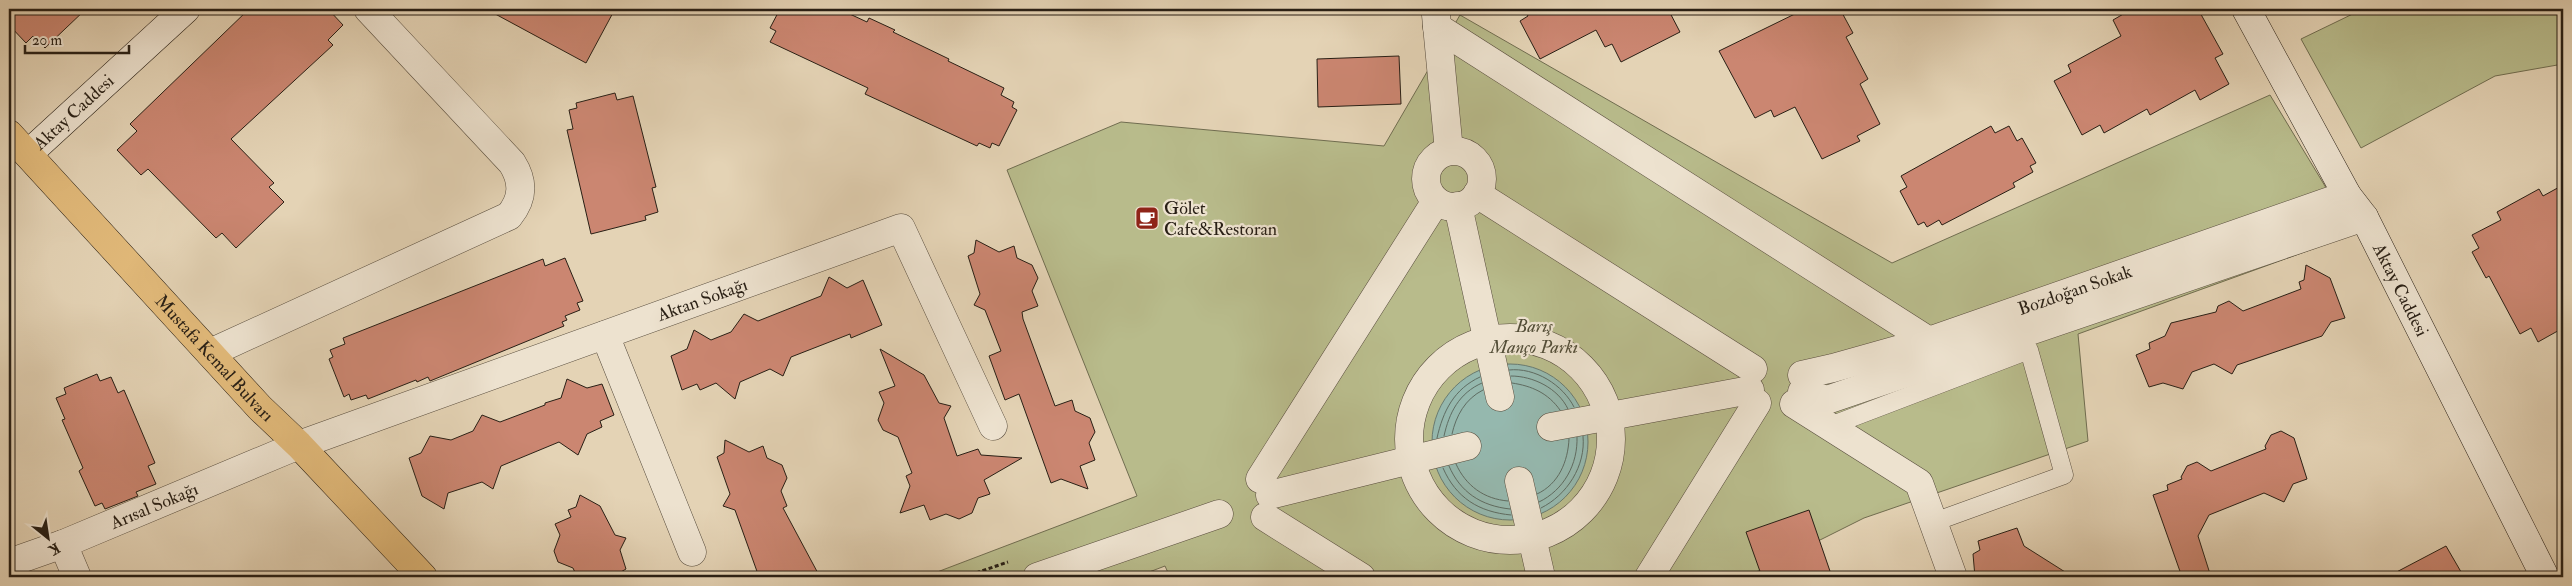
<svg xmlns="http://www.w3.org/2000/svg" width="2572" height="586" font-family="'IM FELL Double Pica',serif">
<rect width="100%" height="100%" fill="#e4d3b5"/>
<filter id="stains"><feTurbulence type="fractalNoise" baseFrequency=".004" numOctaves="4"/><feColorMatrix values="0 0 0 0 .2 0 0 0 0 .09 0 0 0 0 .02 0 0 0 .5 -.17"/></filter>
<radialGradient id="worn" r=".72"><stop offset=".6" stop-color="#630" stop-opacity="0"/><stop offset="1" stop-color="#630" stop-opacity=".3"/></radialGradient>
<g fill="#b8bb8b" stroke="#706d50">
<path d="M2363,9H2563V64L2495,76L2361,148L2301,39Z"/>
<path d="M1460,15L1892,263L2270,95L2354,234L2078,334L2088,441L1864,518L1746,577H1170L1165,566L1136,577H924L1137,496L1007,170L1121,122L1384,146Z"/>
</g>
<circle fill="#95b8ae" stroke="#697b71" cx="1510" cy="442" r="78"/>
<g fill="none" stroke-linecap="round" stroke-linejoin="round">
<g stroke="#5e6c62" stroke-width="1">
<path d="M1509,370C1535,367 1563,385 1574,407"/>
<path d="M1511,376C1533,376 1558,388 1568,409"/>
<path d="M1512,383C1532,386 1548,393 1560,410"/>
<path d="M1452,434C1456,416 1465,399 1483,390"/>
<path d="M1444,436C1449,413 1459,393 1482,383"/>
<path d="M1437,438C1443,411 1454,389 1480,377"/>
<path d="M1456,464C1466,486 1484,499 1508,501"/>
<path d="M1449,466C1460,492 1481,506 1510,509"/>
<path d="M1443,468C1456,498 1479,512 1511,515"/>
<path d="M1537,494C1559,484 1568,461 1569,439"/>
<path d="M1539,502C1564,490 1578,464 1577,437"/>
<path d="M1541,508C1567,495 1586,466 1583,436"/>
</g>
</g>
<g fill="#cb8671" stroke="#281f15">
<path d="M9,9H86L45,48L33,36L26,43L9,25Z"/>
<path d="M249,9H328L343,25L328,40L333,45L231,139L274,183L269,187L284,202L236,248L222,233L216,238L148,169L141,175L117,150L137,131L130,124Z"/>
<path d="M486,9H615L586,63Z"/>
<path d="M780,9H839L867,22L869,18L895,30L893,32L949,59L948,61L1004,88L1001,95L1014,102L1012,107L1017,110L999,146L992,143L990,148L979,143L977,146L865,94L868,88L770,42L776,31L770,28Z"/>
<path d="M1524,9H1668L1680,32L1621,62L1612,44L1605,47L1596,30L1540,59L1520,21L1528,16Z"/>
<path d="M1805,9H1840L1853,33L1846,37L1868,79L1860,84L1880,124L1857,136L1860,141L1822,159L1795,107L1774,117L1771,110L1755,118L1719,51Z"/>
<path d="M2132,9H2198L2223,54L2215,58L2229,84L2200,100L2195,90L2150,115L2147,109L2104,133L2100,125L2082,135L2054,81L2071,72L2068,65L2121,36L2113,20Z"/>
<path d="M1399,56L1401,104L1318,107L1317,59Z"/>
<path d="M615,93L617,100L633,96L656,187L652,188L658,212L645,216L646,220L591,234L567,130L573,129L569,110L577,108L576,103Z"/>
<path d="M1991,126L1995,133L2009,126L2017,141L2022,138L2036,163L2030,166L2033,172L2013,183L2015,187L1942,225L1939,220L1927,227L1924,222L1918,225L1900,191L1907,187L1901,176Z"/>
<path d="M2563,185V328L2538,342L2531,328L2520,334L2489,276L2486,278L2472,252L2479,248L2472,235L2501,220L2497,212L2539,189L2543,196Z"/>
<path d="M976,240L999,252L1014,246L1017,258L1032,265L1038,278L1032,291L1038,306L1022,312L1023,319L1055,406L1072,400L1075,411L1090,418L1095,432L1089,443L1095,460L1080,466L1088,489L1061,479L1051,483L1019,394L1005,400L989,356L1001,351L985,310L974,305L980,294L968,256L974,253Z"/>
<path d="M565,258L583,301L577,303L580,310L565,316L567,320L562,322L564,326L430,381L428,377L417,382L416,380L368,399L366,395L351,400L349,394L344,397L329,359L333,357L330,350L345,344L343,338L543,259L545,266Z"/>
<path d="M2306,265L2330,278L2345,318L2331,322L2322,336L2237,365L2232,374L2214,364L2192,372L2183,389L2163,383L2149,387L2136,355L2150,349L2149,343L2165,336L2171,323L2216,312L2218,306L2229,301L2243,311L2301,289L2299,282L2304,280Z"/>
<path d="M829,277L847,288L863,280L882,325L851,338L850,334L791,357L783,376L770,369L740,382L735,399L716,383L700,390L697,384L682,390L671,356L687,349L694,330L711,340L731,332L744,314L758,321L821,296Z"/>
<path d="M880,349L924,375L939,403L951,406L944,418L957,456L978,449L981,455L1022,458L984,480L990,494L978,498L972,513L959,519L946,514L930,520L924,505L900,513L910,486L906,476L912,473L898,437L883,430L878,420L884,403L879,392L895,386Z"/>
<path d="M97,374L100,381L111,377L118,393L124,390L155,463L148,466L156,484L136,492L138,496L105,509L102,503L95,506L79,471L83,468L62,420L65,419L56,398L66,394L64,388Z"/>
<path d="M567,379L587,388L602,384L614,415L600,421L602,427L587,434L578,455L559,442L501,466L493,489L482,482L448,493L444,509L422,496L409,458L421,453L430,436L451,440L473,431L482,415L500,422L545,405V403L561,398Z"/>
<path d="M2281,431L2294,438L2307,479L2293,484L2284,502L2264,493L2209,515L2198,536L2211,577H2182L2153,495L2168,490L2167,485L2182,479L2181,477L2187,466L2197,462L2211,471L2266,449L2265,446L2271,435Z"/>
<path d="M725,440L749,452L763,446L767,458L782,465L787,478L781,491L787,506L783,508L820,577H759L735,510L723,506L730,494L717,457L724,453Z"/>
<path d="M580,495L600,506L615,535L626,538L620,550L626,569L612,577H577L573,568L558,562L554,551L560,535L555,524L571,517L568,510L576,507Z"/>
<path d="M1809,510L1832,577H1762L1746,532Z"/>
<path d="M2017,528L2024,546L2073,577H1975L1973,554L1980,550L1978,541Z"/>
<path d="M2446,546L2464,577H2387Z"/>
</g>
<g fill="none" stroke-linecap="round" stroke-linejoin="round">
<g stroke="#574c3d" stroke-width="19">
<path id="lane" d="M1830,426L2029,350L2064,475L1934,522"/>
</g>
<g stroke="#574c3d" stroke-width="29">
<g id="street">
<path d="M1436,15L1449,151"/>
<path d="M1437,27L1929,341"/>
<circle cx="1454" cy="179" r="28"/>
<path d="M1477,194L1753,369"/>
<path d="M1458,206L1500,397"/>
<path d="M605,335L692,552"/>
<circle cx="1510" cy="439" r="101"/>
<path d="M210,353L509,216C523,199 524,182 512,163L368,9"/>
<path id="s1" d="M1802,375L1833,368L1929,341L2347,195"/>
<path d="M1802,392L1827,400L2364,217"/>
<path d="M1794,404L1919,483L1953,577"/>
<path d="M1551,427L1750,390"/>
<path d="M1260,479L1436,201"/>
<path d="M1519,481L1541,577"/>
<path d="M1270,495L1467,446"/>
<path d="M1265,517L1361,577"/>
<path d="M63,544L77,577"/>
<path id="s2" d="M9,563L63,544L299,445L901,228L993,426"/>
<path d="M1037,577L1219,514"/>
<path d="M1649,577L1757,403"/>
</g>
</g>
<g stroke="#281f15" stroke-width="29">
<g id="secondary">
<path id="s3" d="M2246,9L2347,195L2364,217L2545,577"/>
<path id="s4" d="M28,154L186,9"/>
</g>
</g>
<g stroke="#281f15" stroke-width="29">
<g id="primary">
<path id="s5" d="M9,134L260,408L299,445L423,577"/>
</g>
</g>
<g stroke="#281f15" stroke-width="3" stroke-dasharray="4 2.5" stroke-linecap="butt">
<circle cx="1510" cy="441" r="110"/>
<path d="M964,577L1008,562"/>
</g>
<use href="#lane" stroke="#ede2cf" stroke-width="18"/>
<use href="#street" stroke="#ede2cf" stroke-width="28"/>
<use href="#secondary" stroke="#ede2cf" stroke-width="28"/>
<use href="#primary" stroke="#e2ba7a" stroke-width="28"/>
</g>
<defs>
<g id="cafe-square" transform="scale(1.25)"><rect x="-9" y="-9" width="18" height="18" rx="4" fill="#8f2418" stroke="#ede2cf"/><path d="M-5.5-4.5H6V0H3Q3 3.5 0 3.5H-2.5Q-5.5 3.5-5.5 0ZM3-3.2v2h1.7v-2ZM-6 4.5H4V6H-6Z" fill="#fff"/></g>
</defs>
<g fill-rule="evenodd">
<use href="#cafe-square" x="1147" y="218"/>
</g>
<g text-anchor="middle" dominant-baseline="central" stroke-width="4.5" stroke-linejoin="round" paint-order="stroke">
<g font-size="18" fill="#281f15" stroke="#ede2cf">
<text stroke="none"><textPath href="#s4" startOffset="62">Aktay Caddesi</textPath></text>
<text stroke="none"><textPath href="#s1" startOffset="286">Bozdoğan Sokak</textPath></text>
<text stroke="none"><textPath href="#s3" startOffset="321">Aktay Caddesi</textPath></text>
<text stroke="none"><textPath href="#s2" startOffset="742">Aktan Sokağı</textPath></text>
<text stroke="none"><textPath href="#s5" startOffset="304">Mustafa Kemal Bulvarı</textPath></text>
<text stroke="none"><textPath href="#s2" startOffset="156">Arısal Sokağı</textPath></text>
</g>
<g font-size="18" fill="#281f15" stroke="#ede2cf" text-anchor="start">
<text x="1164" y="208">Gölet<tspan x="1164" dy="21">Cafe&amp;Restoran</tspan></text>
</g>
<g font-size="18" font-style="italic" fill="#534e38" stroke="#ede2cf">
<text x="1534" y="326">Barış<tspan x="1534" dy="21">Manço Parkı</tspan></text>
</g>
</g>
<rect width="2572" height="586" fill="none" stroke="#e4d3b5" stroke-width="30"/>
<rect x="10" y="10" width="2552" height="566" fill="none" stroke="#281f15" stroke-width="2.5"/>
<rect x="15" y="15" width="2542" height="556" fill="none" stroke="#281f15"/>
<g transform="translate(48 538) rotate(150)" stroke="#ede2cf" stroke-width="4" paint-order="stroke">
<path d="M0-4L9 19L0 12L-9 19Z" fill="#281f15"/>
<text y="-8" font-size="14" font-weight="bold" text-anchor="middle" fill="#281f15">K</text>
</g>
<path d="M25 45v8h104v-8" fill="none" stroke="#281f15" stroke-width="2.5"/>
<text x="32" y="45" font-size="15" fill="#281f15" stroke="#ede2cf" stroke-width="4" paint-order="stroke">20 m</text>
<rect width="100%" height="100%" filter="url(#stains)"/>
<rect width="100%" height="100%" fill="url(#worn)"/>
</svg>
